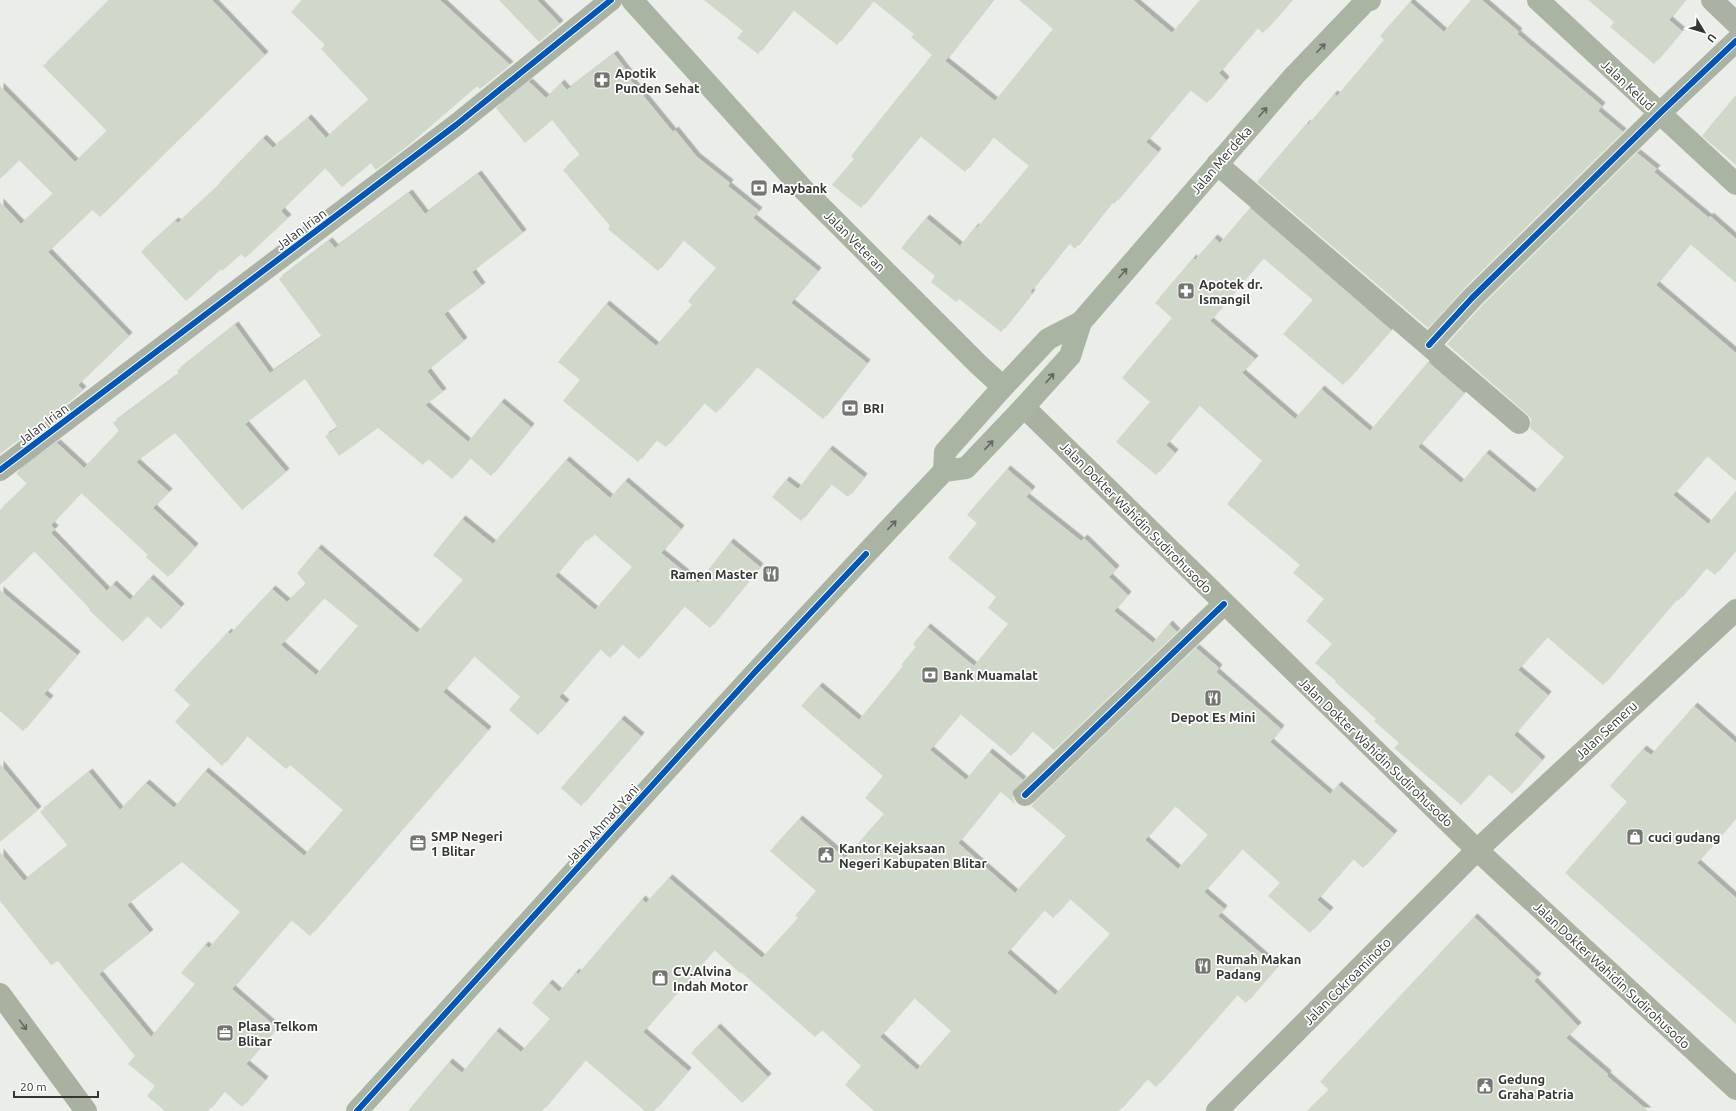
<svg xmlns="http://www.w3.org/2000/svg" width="1736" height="1111" font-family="Ubuntu,sans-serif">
<defs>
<filter id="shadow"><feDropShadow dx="3.5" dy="-3.5" stdDeviation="0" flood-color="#0004"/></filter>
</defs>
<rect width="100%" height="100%" fill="#eaede8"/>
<g fill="#d0d9c9" fill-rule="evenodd" filter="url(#shadow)">
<path d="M109,0H212L265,55L100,217L92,210L48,252L129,336L78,385L83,390L73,399L0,454V202L21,224L53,194L19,160L0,179V86L75,162L107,131L43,66Z"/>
<path d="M302,0H440L510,65L480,89L477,86L410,144L376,170L371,163L342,187L325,168L281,211L288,218L245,258L241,254L222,271L221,269L186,301L141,252L175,221L178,223L220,184L219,183L263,138L273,148L308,118L326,138L369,100L321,49L325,45L291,12Z"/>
<path d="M499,0H537L560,24L539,42Z"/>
<path d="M704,0H993L945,61L995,101L1053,29L1019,0H1133L1172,33L1200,0H1292L1263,33L1257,28L1219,73L1226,80L1207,103L1190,90L1146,142L1158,152L1114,204L1112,202L1075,249L1069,243L1030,292L1032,293L1001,332L959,299L956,302L931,282L935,276L901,248L926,218L960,246L975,227L977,228L1029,166L993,137L965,172L920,136L861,208L832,185L854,159L851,156L932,55L911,37L914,34L873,1L837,45L793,10L758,54L737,38L743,31Z"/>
<path d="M1471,0H1482L1519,32L1517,34L1602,106L1598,111L1623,132L1463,289L1428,328L1257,182L1307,123L1308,125L1334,94L1337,96L1384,40L1380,36L1410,2L1444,32Z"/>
<path d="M1588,0H1685L1669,20L1682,31L1654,64L1610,27L1614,22Z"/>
<path d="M614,54L630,75L628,77L673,132L675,130L697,157L730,183L728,186L759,211L753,218L818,271L791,303L867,363L823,419L757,367L716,413L704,403L666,447L656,440L638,462L563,401L580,380L558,362L606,304L656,346L692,305L688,301L716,268L683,240L658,271L608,229L610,226L563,170L580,155L552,120L525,143L496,108L529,82L546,98L561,83L567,90Z"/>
<path d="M1736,95V165L1702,136Z"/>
<path d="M1637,153L1657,169L1654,172L1709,218L1710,216L1736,239V283L1690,244L1656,285L1736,353V481L1707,456L1673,495L1708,524L1736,491V550L1715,575L1706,568L1678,601L1676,600L1603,685L1547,637L1518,670L1548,695L1514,735L1542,760L1512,794L1489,774L1461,805L1394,748L1399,743L1374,721L1376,719L1335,682L1336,681L1315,663L1332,644L1306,621L1324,599L1293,573L1300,565L1227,504L1262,461L1199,405L1166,445L1175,453L1156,475L1116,442L1150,402L1122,378L1172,318L1155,303L1193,258L1195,260L1214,238L1220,243L1250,208L1391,330L1343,385L1283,334L1313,300L1263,258L1210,321L1255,359L1242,373L1295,419L1321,389L1370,431L1428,362L1464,393L1418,447L1461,483L1486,453L1534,493L1564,457L1530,428L1531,419L1527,414L1447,344L1481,307Z"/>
<path d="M478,174L523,233L472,272L482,286L444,314L464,341L427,371L443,392L425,405L468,442L501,402L531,427L491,476L470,458L452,479L428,459L423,465L378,428L339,456L325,436L338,428L305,379L245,424L286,472L242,510L175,433L136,462L169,492L153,508L195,547L168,577L146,557L148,555L81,493L51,525L55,529L51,533L107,591L113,584L130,600L150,578L181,607L161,629L147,616L123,642L89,610L90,609L34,551L0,585V510L27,484L16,473L57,443L84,468L119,431L113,423L179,374L177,371L235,325L270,373L322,337L279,279L329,241L335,248L409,193L425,214Z"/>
<path d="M829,449L864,477L848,497L831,484L801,521L772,497L786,480L798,489Z"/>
<path d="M566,460L610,498L625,481L681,529L661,553L698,583L730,542L760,567L710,628L684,606L639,659L622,644L610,658L600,649L559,697L566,703L538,735L509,710L520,697L474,656L443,692L488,730L310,936L291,920L232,989L277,1028L246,1064L265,1080L242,1107L224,1091L208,1111H165L147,1096L155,1086L128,1064L135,1056L58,961L51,965L0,901V852L24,881L68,846L40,812L89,772L120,810L146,783L174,808L205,771L304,856L343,810L290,765L286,769L247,736L222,766L175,722L190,705L174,690L228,632L230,634L272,589L287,602L306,584L297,573L318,548L417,633L463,580L433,555L462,519L493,544ZM594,534L632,567L595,610L555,576L586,539L588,541ZM324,598L358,626L316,675L281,645ZM182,862L240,912L209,948L205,945L181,973L195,984L151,1037L99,974L150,933L127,905Z"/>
<path d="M1007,469L1032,490L1026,497L1081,541L1084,538L1116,569L1109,577L1128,595L1114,611L1153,643L1169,624L1177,632L1054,750L1032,731L1011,756L960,714L930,750L966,780L989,752L1023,780L1013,791V798L1015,804L1000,791L958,843L1015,893L1066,836L1031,806L1196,648L1219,668L1216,672L1281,729L1270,742L1330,794L1338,785L1394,834L1363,868L1353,859L1317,900L1330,911L1310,933L1268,896L1280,883L1242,849L1204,892L1224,909L1218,916L1277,967L1246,1003L1237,995L1156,1087L1147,1079L1119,1111H874L845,1085L861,1066L822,1030L815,1037L741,972L740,973L714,950L643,1032L688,1071L654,1111H645L585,1060L542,1111H408L449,1062L462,1073L496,1031L521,1052L550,1019L532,1003L549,983L559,992L576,972L578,974L642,899L646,903L669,878L762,958L798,918L795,916L816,891L770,851L799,819L845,858L884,814L865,798L883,776L801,706L819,686L859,720L903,666L901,665L916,647L913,644L927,627L974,666L1008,624L988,608L996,597L948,558L977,523L967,515ZM1175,806L1208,835L1178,869L1145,840ZM1070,899L1110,934L1055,995L1007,953L1044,910L1053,918ZM914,998L951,1031L917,1070L880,1037Z"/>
<path d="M0,590L77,655L44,694L50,699L23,731L0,711Z"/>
<path d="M1694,706L1736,743V818L1697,863L1736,898V1024L1565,873L1627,802L1610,786L1643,749L1651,755Z"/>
<path d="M621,719L641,736L581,806L561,788Z"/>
<path d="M0,764L38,810L0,842Z"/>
<path d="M1474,917L1538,977L1534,981L1578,1026L1566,1038L1608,1074L1607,1076L1648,1111H1307L1329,1090L1320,1082Z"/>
<path d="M717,1027L768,1077L742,1103L691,1053Z"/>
</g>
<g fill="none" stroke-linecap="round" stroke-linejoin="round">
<g stroke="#aab3a3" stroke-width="22">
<path d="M1712,0L1736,23"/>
<path d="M1217,164L1519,423"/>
<path d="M1429,345L1472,298L1659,114L1736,41"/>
<path d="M0,470L456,125L611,0"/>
<path d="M1025,795L1224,604"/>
</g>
<g stroke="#a9b2a1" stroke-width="22">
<path d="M1024,407L1477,850L1736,1089"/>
<path d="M0,994L86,1111"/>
<path d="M1217,1111L1477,850L1736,610"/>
</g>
<g stroke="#aab4a2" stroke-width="22">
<path d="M632,0L801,187L978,364L1003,387"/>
<path d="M1538,0L1736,184"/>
<path d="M944,471L945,452L1003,387L1048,339L1081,322"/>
<path d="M357,1111C552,897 745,680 944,471L966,468L1024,407L1070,356L1081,322L1294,76L1366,1L1370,0"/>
</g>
<g stroke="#fff" stroke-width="8">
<g id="cycleway">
<path d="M1429,345L1472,298L1659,114L1736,41"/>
<path d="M0,470L456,125L611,0"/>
<path d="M1025,795L1224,604"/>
<path d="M357,1111L755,672L866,554"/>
</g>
</g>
<use href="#cycleway" stroke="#0057b8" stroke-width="6"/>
</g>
<defs><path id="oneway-shaft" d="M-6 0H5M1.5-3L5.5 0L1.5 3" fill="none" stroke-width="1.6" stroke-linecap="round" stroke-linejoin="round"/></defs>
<g stroke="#63685f">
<use href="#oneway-shaft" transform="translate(1321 48) rotate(-46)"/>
<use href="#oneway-shaft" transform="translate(1263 112) rotate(-49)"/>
<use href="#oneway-shaft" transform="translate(1123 273) rotate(-49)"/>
<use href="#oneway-shaft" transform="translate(1050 378) rotate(-49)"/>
<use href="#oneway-shaft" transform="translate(989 445) rotate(-47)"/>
<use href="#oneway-shaft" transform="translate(892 525) rotate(-46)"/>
<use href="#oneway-shaft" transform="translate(23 1025) rotate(54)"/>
</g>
<defs>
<g id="pharmacy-square" transform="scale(0.9)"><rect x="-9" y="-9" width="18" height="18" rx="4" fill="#747672" stroke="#fff"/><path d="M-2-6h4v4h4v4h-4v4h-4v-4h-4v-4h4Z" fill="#fff"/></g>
<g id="bank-square" transform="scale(0.9)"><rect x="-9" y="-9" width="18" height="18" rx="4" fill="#747672" stroke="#fff"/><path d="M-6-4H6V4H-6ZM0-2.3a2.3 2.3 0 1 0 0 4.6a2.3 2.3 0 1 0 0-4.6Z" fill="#fff"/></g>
<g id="restaurant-square" transform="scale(0.9)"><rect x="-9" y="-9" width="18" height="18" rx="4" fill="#747672" stroke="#fff"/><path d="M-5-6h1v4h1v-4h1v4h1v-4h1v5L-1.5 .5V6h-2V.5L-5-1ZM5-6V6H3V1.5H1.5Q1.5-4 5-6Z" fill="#fff"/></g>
<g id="shop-square" transform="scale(0.9)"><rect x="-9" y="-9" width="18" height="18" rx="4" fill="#747672" stroke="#fff"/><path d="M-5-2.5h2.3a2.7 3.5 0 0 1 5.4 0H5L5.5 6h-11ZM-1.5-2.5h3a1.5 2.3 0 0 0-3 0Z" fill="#fff"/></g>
<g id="office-square" transform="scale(0.9)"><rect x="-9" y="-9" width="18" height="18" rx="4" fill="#747672" stroke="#fff"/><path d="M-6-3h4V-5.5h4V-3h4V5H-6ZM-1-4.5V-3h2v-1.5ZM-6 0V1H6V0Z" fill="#fff"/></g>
<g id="civic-square" transform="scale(0.9)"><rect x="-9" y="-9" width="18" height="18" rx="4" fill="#747672" stroke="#fff"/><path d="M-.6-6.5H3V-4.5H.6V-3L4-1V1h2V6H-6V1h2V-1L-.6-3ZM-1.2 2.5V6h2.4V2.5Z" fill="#fff"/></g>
</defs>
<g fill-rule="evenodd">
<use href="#pharmacy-square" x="602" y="80"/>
<use href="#bank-square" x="759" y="188"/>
<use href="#pharmacy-square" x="1186" y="291"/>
<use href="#bank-square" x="850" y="408"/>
<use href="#restaurant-square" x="771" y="574"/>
<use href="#bank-square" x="930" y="675"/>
<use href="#restaurant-square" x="1213" y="698"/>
<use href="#shop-square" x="1635" y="837"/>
<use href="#office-square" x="418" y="843"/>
<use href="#civic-square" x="826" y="855"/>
<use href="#restaurant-square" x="1203" y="966"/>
<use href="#shop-square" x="660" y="978"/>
<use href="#office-square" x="225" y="1033"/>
<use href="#civic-square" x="1485" y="1086"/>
</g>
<g text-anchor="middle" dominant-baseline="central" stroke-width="3.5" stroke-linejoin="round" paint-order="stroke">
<g font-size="13" font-weight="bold" fill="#343633" stroke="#fff" text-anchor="start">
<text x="615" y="73">Apotik<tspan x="615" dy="15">Punden Sehat</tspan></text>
<text x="772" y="188">Maybank</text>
<text x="1199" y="284">Apotek dr.<tspan x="1199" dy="15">Ismangil</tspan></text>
<text x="863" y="408">BRI</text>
<text x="758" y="574" text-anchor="end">Ramen Master</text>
<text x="943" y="675">Bank Muamalat</text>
<text x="1213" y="717" text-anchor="middle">Depot Es Mini</text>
<text x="431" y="836">SMP Negeri<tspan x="431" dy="15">1 Blitar</tspan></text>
<text x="1648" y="837">cuci gudang</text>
<text x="839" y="848">Kantor Kejaksaan<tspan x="839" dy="15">Negeri Kabupaten Blitar</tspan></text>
<text x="1216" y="959">Rumah Makan<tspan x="1216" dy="15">Padang</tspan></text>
<text x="673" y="971">CV.Alvina<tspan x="673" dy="15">Indah Motor</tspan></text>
<text x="238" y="1026">Plasa Telkom<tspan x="238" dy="15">Blitar</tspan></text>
<text x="1498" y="1079">Gedung<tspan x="1498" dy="15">Graha Patria</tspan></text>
</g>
<g font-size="13" fill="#343633" stroke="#fff">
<text transform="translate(1628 85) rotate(43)">Jalan Kelud</text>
<text transform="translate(1221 160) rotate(-49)">Jalan Merdeka</text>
<text transform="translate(301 229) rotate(-37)">Jalan Irian</text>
<text transform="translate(855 241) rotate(45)">Jalan Veteran</text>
<text transform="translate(43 424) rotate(-37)">Jalan Irian</text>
<text transform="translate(1136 517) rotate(45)">Jalan Dokter Wahidin Sudirohusodo</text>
<text transform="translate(1606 730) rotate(-43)">Jalan Semeru</text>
<text transform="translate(1376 752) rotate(44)">Jalan Dokter Wahidin Sudirohusodo</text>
<text transform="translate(602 824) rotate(-48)">Jalan Ahmad Yani</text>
<text transform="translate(1612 975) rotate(43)">Jalan Dokter Wahidin Sudirohusodo</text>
<text transform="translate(1347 981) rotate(-45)">Jalan Cokroaminoto</text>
</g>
</g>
<g transform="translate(1704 32) rotate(128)" stroke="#ffffff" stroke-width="3" paint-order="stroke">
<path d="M0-3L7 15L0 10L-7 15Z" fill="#343633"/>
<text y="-6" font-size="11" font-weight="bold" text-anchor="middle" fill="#343633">U</text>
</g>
<path d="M14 1091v6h84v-6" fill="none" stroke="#343633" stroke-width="2"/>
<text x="20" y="1091" font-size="12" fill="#343633" stroke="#ffffff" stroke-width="3" paint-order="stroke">20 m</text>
</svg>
